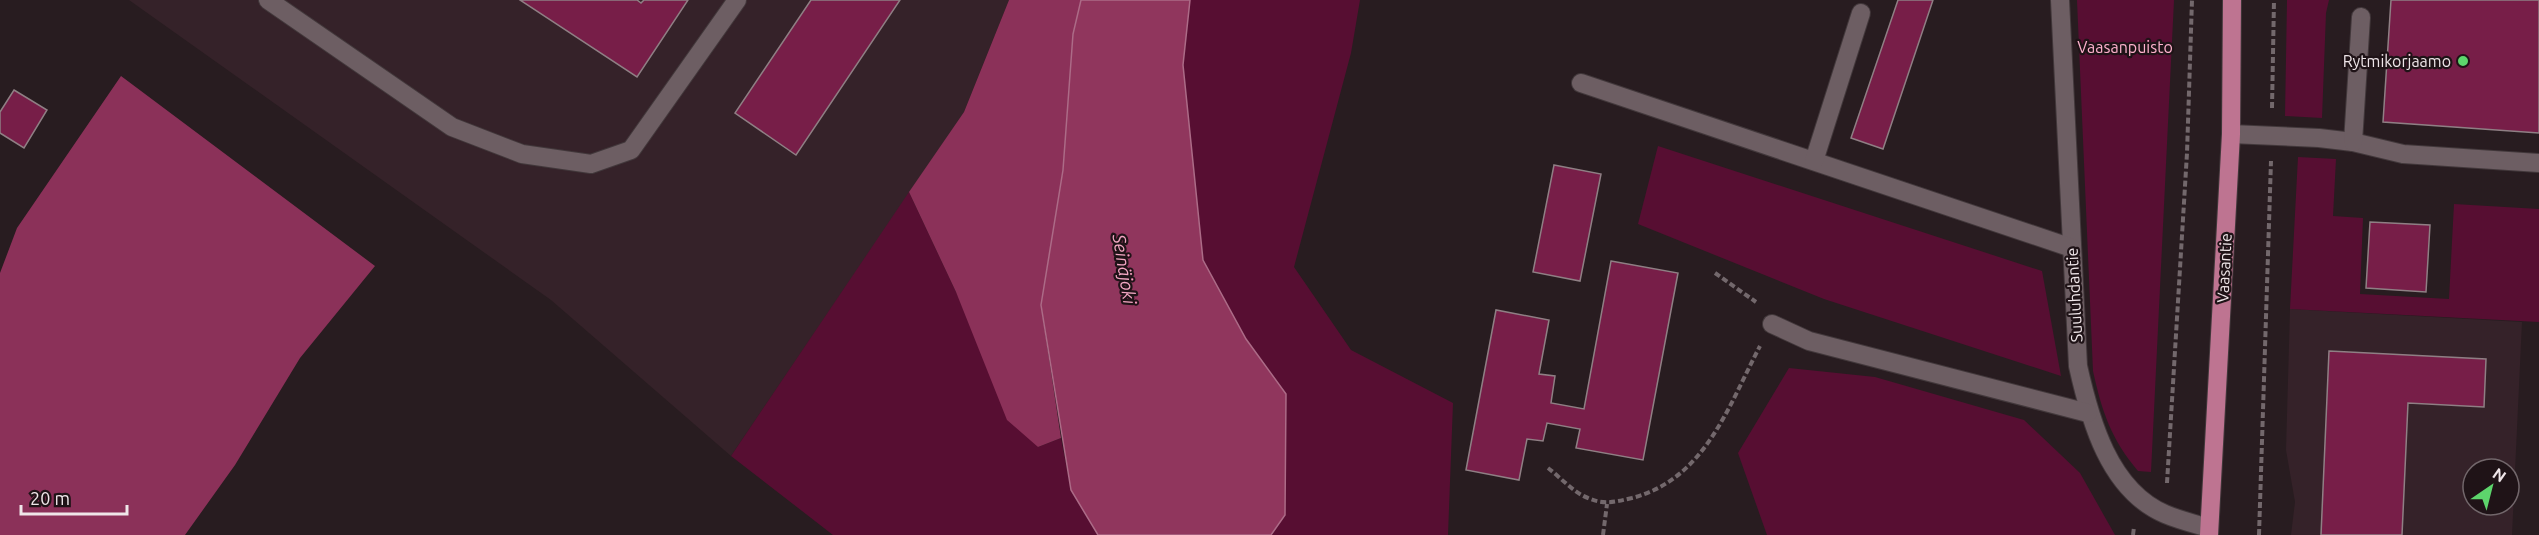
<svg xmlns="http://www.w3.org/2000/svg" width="2539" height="535" font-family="Ubuntu,sans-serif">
<rect width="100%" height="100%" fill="#281c20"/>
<g fill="#352229" fill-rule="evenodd">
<path d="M129,0H1009L964,112L731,456L551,300Z"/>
<path d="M2290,309L2522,322L2512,535H2291L2295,502L2286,450ZM2473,469H2509V505H2473Z"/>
</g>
<g fill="#570e32">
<path d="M1190,0H1360L1351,53L1294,267L1351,350L1453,403L1448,535H1271L1285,515L1286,394L1246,339L1203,260L1183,65Z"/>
<path d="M2077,0H2174L2151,472L2138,471C2111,439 2102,412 2093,371Z"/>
<path d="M2287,0H2329L2326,13L2322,118L2285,116Z"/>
<path d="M1658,146L2042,271L2061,376L1824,299L1638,224Z"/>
<path d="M2298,157L2336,159L2333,216L2363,218L2360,294L2449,299L2454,204L2539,209V322L2290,309Z"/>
<path d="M909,192L956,292L1038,447L1061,438L1071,490L1098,535H833L731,456Z"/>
<path d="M1789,368L1875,377L2024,420L2080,473L2115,535H1767L1738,453Z"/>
</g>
<g fill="#8b3159">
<path d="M1009,0H1081L1073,34L1063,170L1041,305L1061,438L1038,447L1007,420L956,292L909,192L964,112Z"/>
<path d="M121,76L375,266L300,358L235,465L185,535H0V273L17,228Z"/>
</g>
<path fill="#90365d" stroke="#ac6b87" stroke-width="1.5" d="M1081,0H1190L1183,65L1203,260L1246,339L1286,394L1285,515L1271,535H1098L1071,490L1041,305L1063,170L1073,34Z"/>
<g fill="#771e48" stroke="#8f7f84" stroke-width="1.5">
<path d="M520,0H637L641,3L644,0H688L637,77Z"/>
<path d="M811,0H900L796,155L735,113Z"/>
<path d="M1898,0H1933L1883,149L1851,138Z"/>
<path d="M2391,0H2539V133L2383,122Z"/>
<path d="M14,90L47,110L24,148L0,133V112Z"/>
<path d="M1554,165L1601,174L1580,281L1533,272Z"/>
<path d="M2370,222L2430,225L2426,292L2366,288Z"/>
<path d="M1611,261L1678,273L1643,460L1576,448L1580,429L1547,423L1543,441L1527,439L1519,480L1466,470L1496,310L1549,320L1539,374L1555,376L1551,403L1584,409Z"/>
<path d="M2329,351L2486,359L2484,407L2408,403L2402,535H2321Z"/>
</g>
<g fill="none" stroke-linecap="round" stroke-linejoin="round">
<g stroke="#42383b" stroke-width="20">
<g id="minor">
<path d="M268,0L452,127L522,154L591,164L631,150L737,0"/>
<path d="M2060,0L2078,366C2090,420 2109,490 2165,514C2179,520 2195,524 2209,528"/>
<path d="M1581,83L2072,248"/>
<path d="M2231,134L2319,138L2353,142L2403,154L2539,163"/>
<path d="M2353,142L2361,17"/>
<path d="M1814,161L1861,13"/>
<path d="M1772,324L1809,341L2088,413"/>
</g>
</g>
<g stroke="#42383b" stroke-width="20">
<path id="major" d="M2209,535L2231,134L2232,0"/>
</g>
<g stroke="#73686c" stroke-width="4" stroke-dasharray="6 3" stroke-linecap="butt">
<path d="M2272,108L2274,0"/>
<path d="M1715,273L1756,302"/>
<path d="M1548,468C1560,477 1574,493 1588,498C1604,505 1615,502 1632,498C1705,479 1728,407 1760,346"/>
<path d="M2167,483L2187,153L2192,0"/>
<path d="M1603,535L1607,504"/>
<path d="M2133,535L2134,527"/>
<path d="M2259,535L2271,161"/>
</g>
<use href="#minor" stroke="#6d5e63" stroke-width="18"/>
<use href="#major" stroke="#be7491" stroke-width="18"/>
</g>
<circle fill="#5dd56c" stroke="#1f1317" stroke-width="2" cx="2463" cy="61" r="6"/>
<g text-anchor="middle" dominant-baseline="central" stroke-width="4.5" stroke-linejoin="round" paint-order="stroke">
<g font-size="16" fill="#feb1cd" stroke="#1f1317">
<text x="2125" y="47">Vaasanpuisto</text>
</g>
<g font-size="16" fill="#efe6e9" stroke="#1f1317" text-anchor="end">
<text x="2451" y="61">Rytmikorjaamo</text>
</g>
<g font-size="16" fill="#efe6e9" stroke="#1f1317">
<text transform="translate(2224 268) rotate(-87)">Vaasantie</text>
<text transform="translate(2074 295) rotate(-93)">Suuluhdantie</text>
</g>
<g font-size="18" font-style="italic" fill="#f3a7c3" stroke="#1f1317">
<text transform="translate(1125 269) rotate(81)">Seinäjoki</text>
</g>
</g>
<g transform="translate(2491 487) rotate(35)"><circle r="28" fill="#1f1317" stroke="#72676b" stroke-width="1.5"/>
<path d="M0-4.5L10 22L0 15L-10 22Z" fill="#5dd56c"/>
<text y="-9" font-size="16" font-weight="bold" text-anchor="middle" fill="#efe6e9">N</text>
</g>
<path d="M21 505v9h106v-9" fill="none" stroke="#efe6e9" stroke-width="3"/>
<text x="30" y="505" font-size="18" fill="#efe6e9" stroke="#1f1317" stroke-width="4.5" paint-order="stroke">20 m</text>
</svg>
